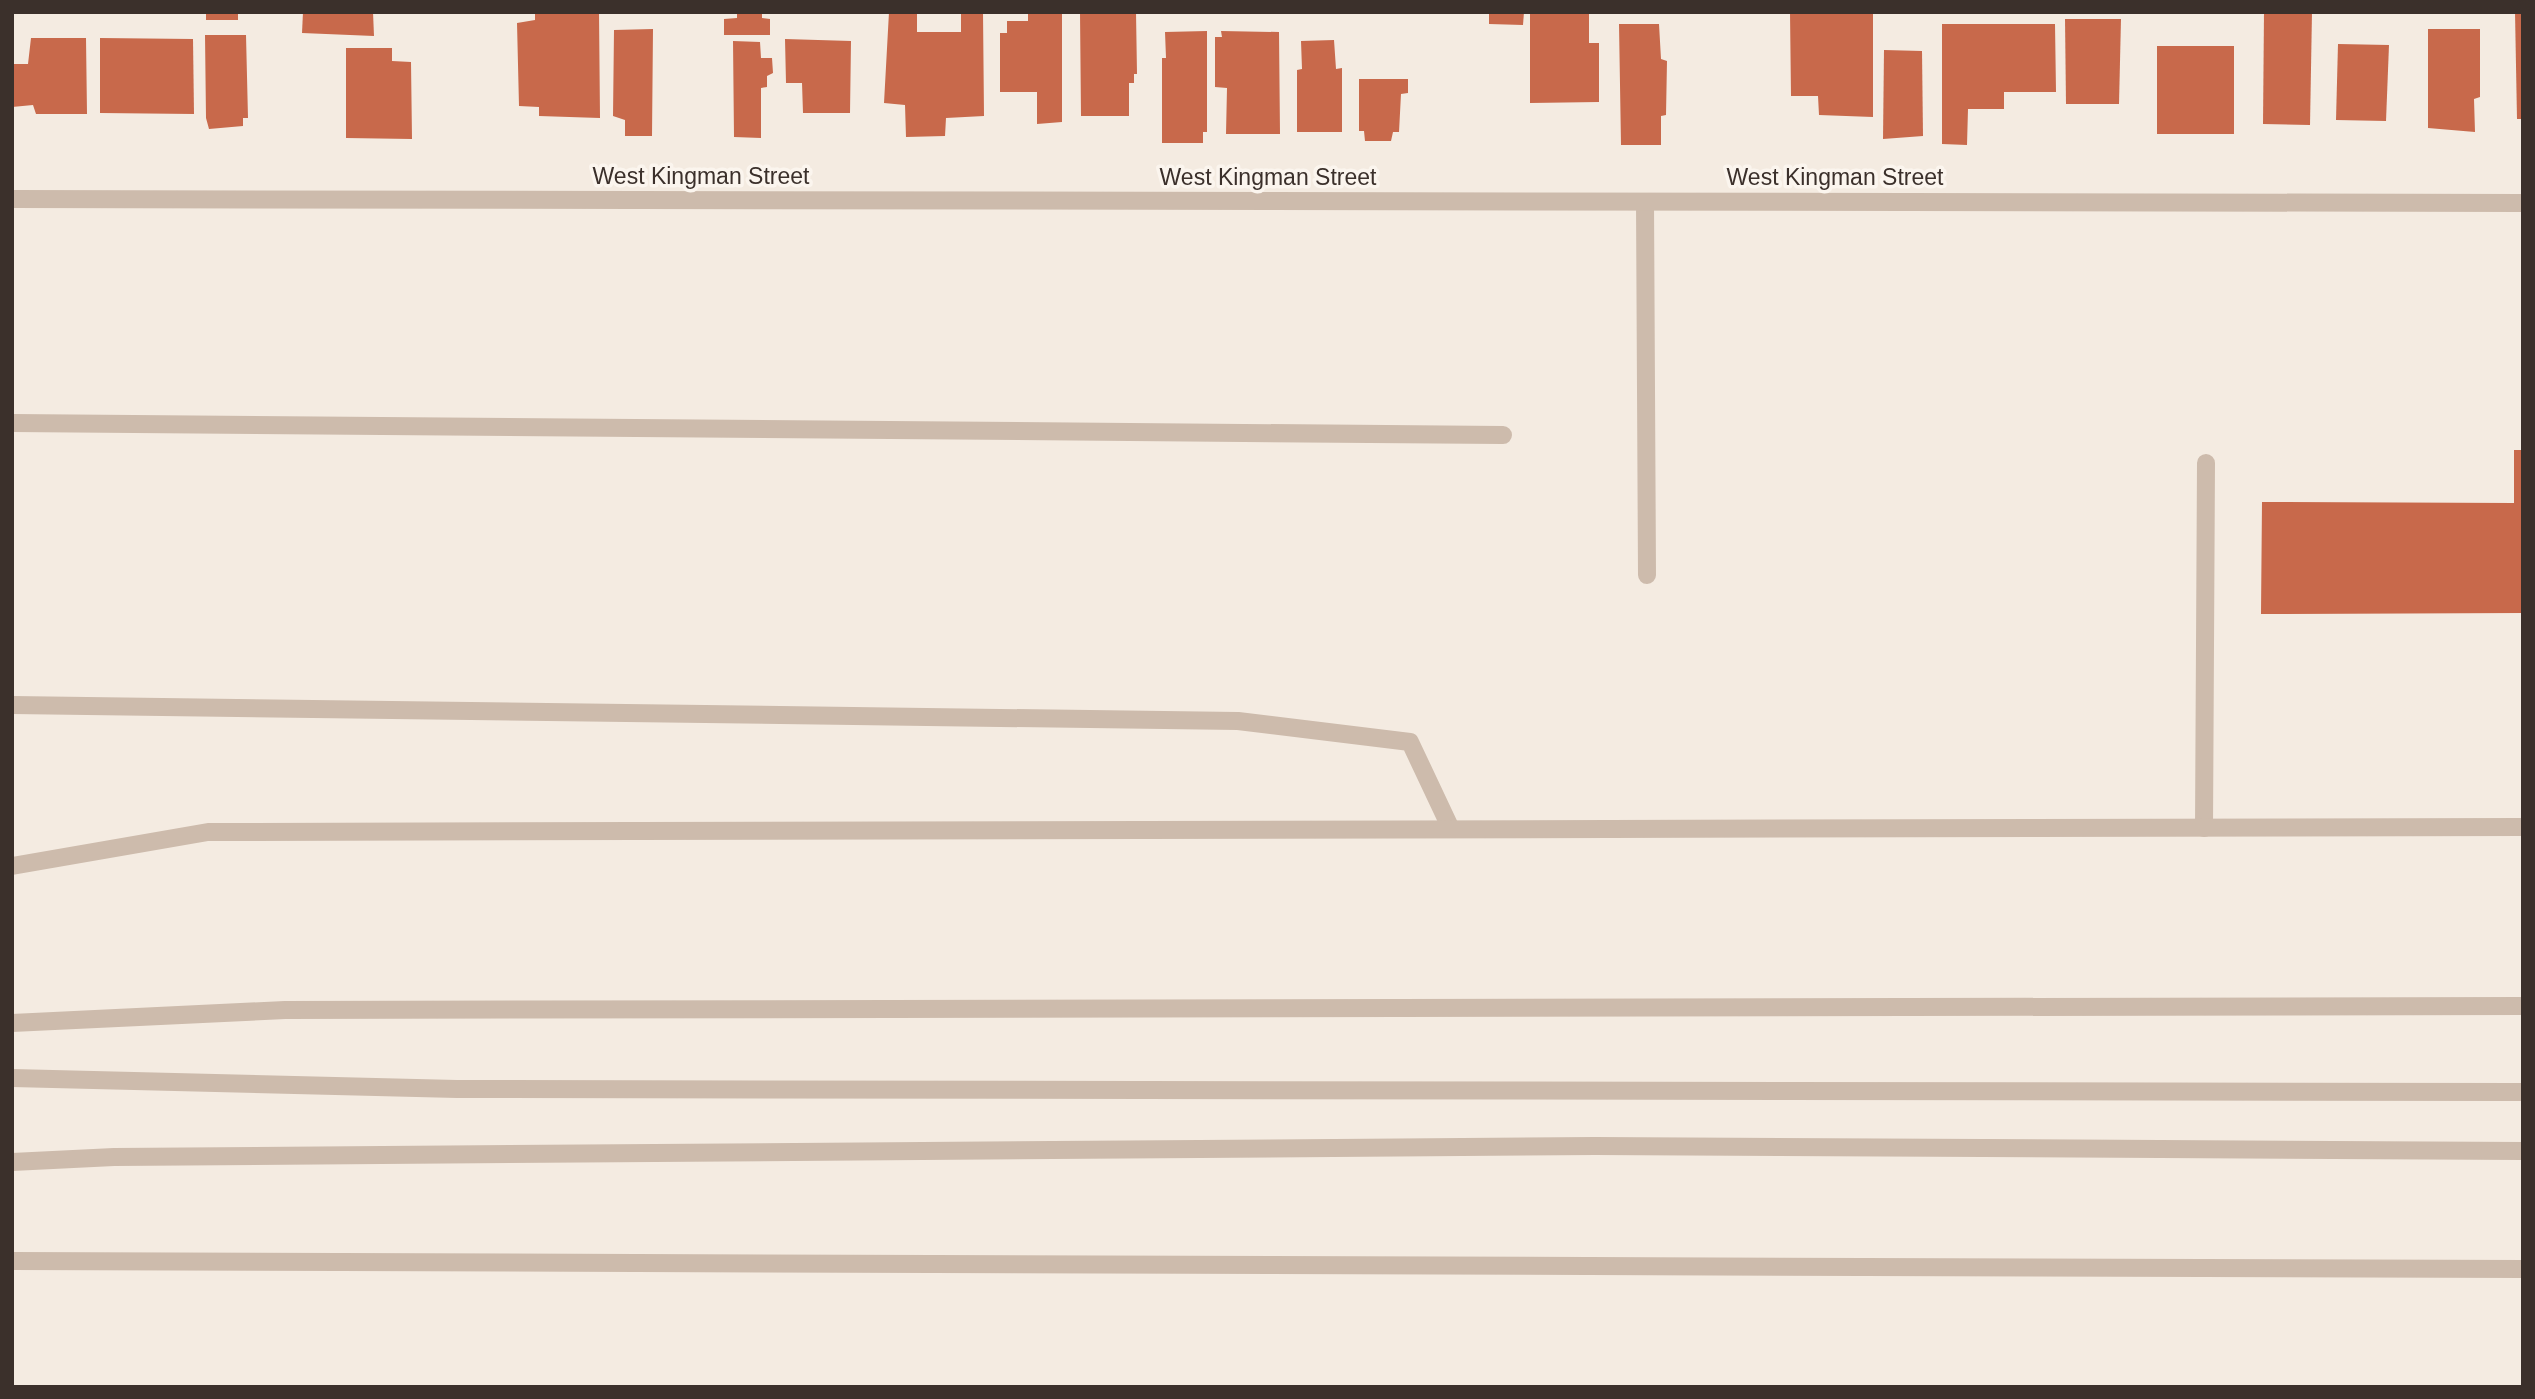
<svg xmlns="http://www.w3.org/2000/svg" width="2535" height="1399" font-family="Arial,sans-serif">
<rect width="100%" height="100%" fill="#f4ebe1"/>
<g fill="#c8694b">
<rect x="206" y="12" width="32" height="8"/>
<path d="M303,12H373L374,36L302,33Z"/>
<path d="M535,12H599L600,118L539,116V107L519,106L517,23L535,20Z"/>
<path d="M737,12H762V18L770,19V35H724V19L737,18Z"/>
<path d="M889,12H917V32H961V12H983L984,116L946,118L945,136L906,137L905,105L884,103Z"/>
<path d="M1028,12H1062V122L1037,124V92H1000V33H1007V21H1028Z"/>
<path d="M1080,12H1136L1137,74H1134V83H1129V116H1081Z"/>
<path d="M1489,12H1524L1523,25L1489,24Z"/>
<path d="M1530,12H1589V43H1599V102L1530,103Z"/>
<path d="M1790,12H1873V117L1819,115L1818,96H1791Z"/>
<path d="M2264,12H2312L2310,125L2263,124Z"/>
<path d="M2515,12H2523V119H2517Z"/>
<path d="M2065,19H2121L2119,104H2066Z"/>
<path d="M1619,24H1659L1661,59L1667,61L1666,115L1661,116V145H1621Z"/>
<path d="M1942,24H2055L2056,92H2004V109H1968L1967,145L1942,144Z"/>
<path d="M653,29L652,136H625V120L613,116L614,30Z"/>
<path d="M2428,29H2480V97L2474,99L2475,132L2428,128Z"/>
<path d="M1207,31V132H1203V143H1162V58H1166L1165,32Z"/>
<path d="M1221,31L1279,32L1280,134H1226L1227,88L1215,87V37H1222Z"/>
<path d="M205,35H246L248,118H243V126L209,129L206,118Z"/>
<path d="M31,38H86L87,114H36L33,105L12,107V64H28Z"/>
<path d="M100,38L193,39L194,114L100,113Z"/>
<path d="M785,39L851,41L850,113H803L802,83H786Z"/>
<path d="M1334,40L1336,69L1342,68V132H1297V70L1302,69L1301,41Z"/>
<path d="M733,41L760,42L761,58H772L773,73L767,76V87L761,88V138L734,137Z"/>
<path d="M2338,44L2389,45L2386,121L2336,120Z"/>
<rect x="2157" y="46" width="77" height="88"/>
<path d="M346,48H392V61L411,62L412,139L346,138Z"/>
<path d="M1884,50L1922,51L1923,136L1883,139Z"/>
<path d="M1359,79H1408V93L1401,94L1399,132H1393L1391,141H1365L1364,131H1359Z"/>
<path d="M2514,450H2523V613L2261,614L2262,502L2514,503Z"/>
</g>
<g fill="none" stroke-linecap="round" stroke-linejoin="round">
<g stroke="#cdbbac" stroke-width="18">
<path d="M1645,202L1647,575"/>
<path d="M12,423L1503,435"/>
<path d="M12,705L1238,721L1410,742L1451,829"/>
<path d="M2204,828L2206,463"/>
<path d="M12,866L208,832L2523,827"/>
<path d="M12,1023L285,1010L2523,1006"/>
<path d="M12,1078L457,1089L2523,1092"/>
<path d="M12,1162L114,1157L1595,1146L2523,1151"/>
<path d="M12,1261L2523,1269"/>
</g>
<path stroke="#cdbbac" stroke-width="18" d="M12,199L2523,203"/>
</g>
<g text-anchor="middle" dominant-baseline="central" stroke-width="7" stroke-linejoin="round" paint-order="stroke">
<g font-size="23" fill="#3b302b" stroke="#fbf5ee">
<text x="701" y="176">West Kingman Street</text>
<text x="1268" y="177">West Kingman Street</text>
<text x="1835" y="177">West Kingman Street</text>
</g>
</g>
<rect width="2535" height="1399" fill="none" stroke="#3b302b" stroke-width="28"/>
</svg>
